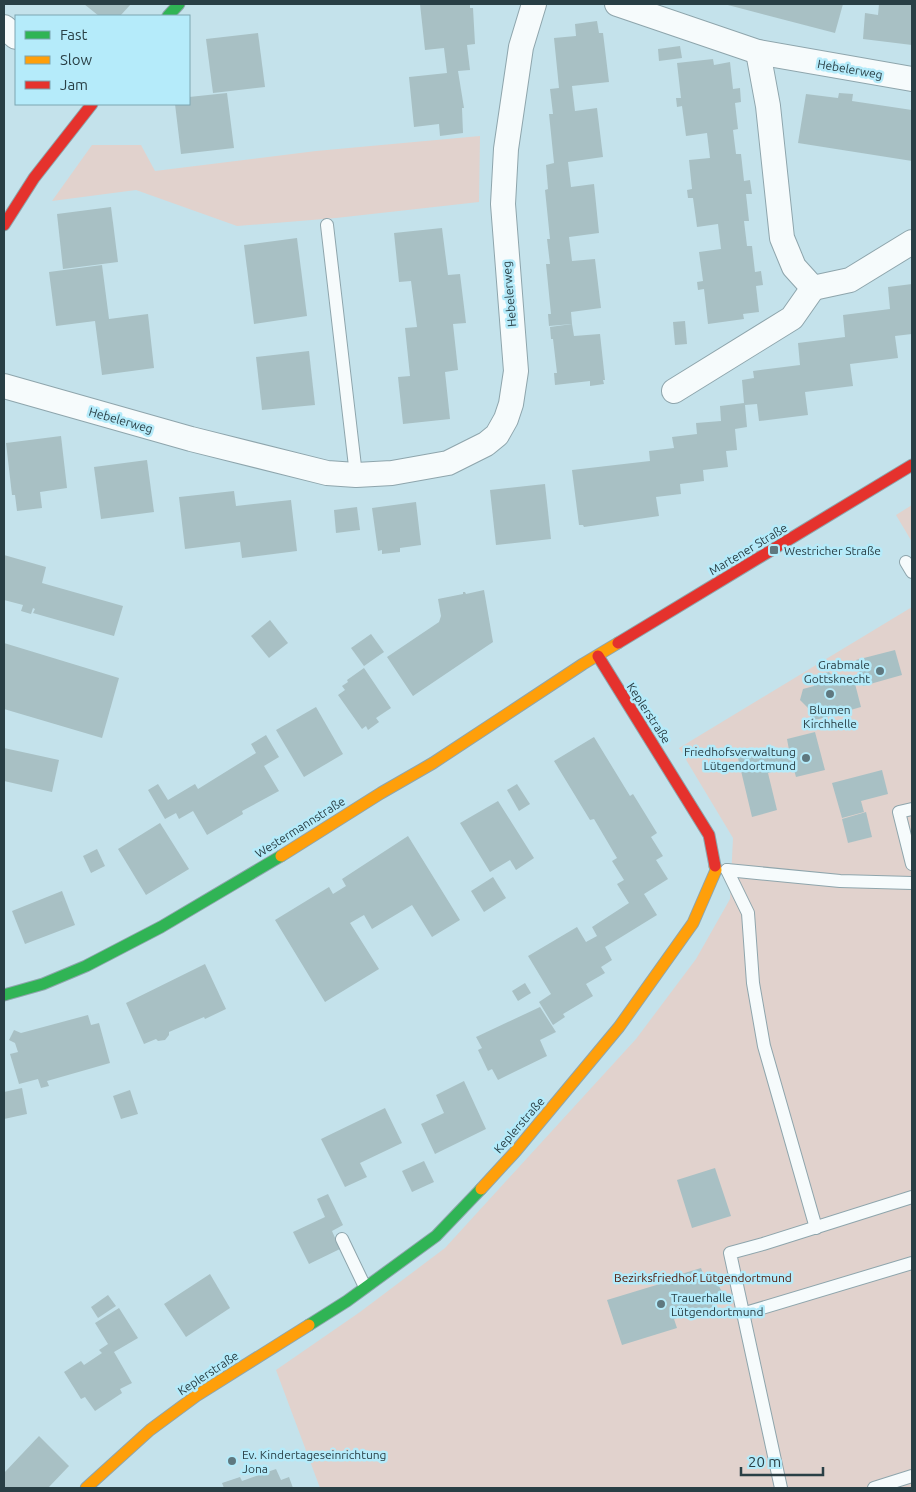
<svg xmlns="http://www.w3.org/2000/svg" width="916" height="1492" font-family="Ubuntu,sans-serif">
<rect width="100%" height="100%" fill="#c4e2eb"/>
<g fill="#e1d2cd">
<path d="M480,136L479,202L336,218L237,226L136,190L52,201L92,145H141L155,171L316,151Z"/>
<path d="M912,505V542L896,515Z"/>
<path d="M912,607V1488H320L276,1370L360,1312L445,1248L636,1039L696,959L730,899L733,838L679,748Z"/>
</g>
<g fill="#a8c0c4">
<path d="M84,4H131L120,16H99Z"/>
<path d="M420,4H470V8H473L475,44L467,45L470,70L458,71L464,108H462L463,133L440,136L439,124L414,127L409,77L447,73L444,48L425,50Z"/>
<path d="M724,4H843L835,33Z"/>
<path d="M879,4H912V45L863,39L865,13L878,15Z"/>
<path d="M597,21L599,33H603L609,82L572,86L575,111L597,108L603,157L568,162L571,187L594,184L599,233L569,237L572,261L595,259L601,308L571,312L572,324L549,326L548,314H551L546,264H550L547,239H550L545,190L548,189L546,165L554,163L549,114H553L550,89L559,88L554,38L576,36L575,24Z"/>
<path d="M258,33L265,87L213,93L206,39Z"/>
<path d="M680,46L682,58L659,61L658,49Z"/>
<path d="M713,59L714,65L730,62L733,89L740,88L741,102L735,103L738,129L733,130L736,154H741L744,181L750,180L752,194H746L749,221H744L747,246H752L755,272L761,271L763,285L756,286L759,312L743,314L744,319L708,324L704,289L698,290L697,282L703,281L699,252L721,249L718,224L697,227L693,198H688L687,190L692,189L689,160L710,158L707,133L686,136L682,106L677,107L676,98H681L677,63Z"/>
<path d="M227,93L234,148L181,154L175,104H189V97Z"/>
<path d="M839,93L853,94L852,101L912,110V161L798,143L806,94L838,98Z"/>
<path d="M111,207L118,262L63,269L57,214Z"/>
<path d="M442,228L448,275L460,274L466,323L453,324L458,370L445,372L450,419L403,424L398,377L410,376L405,328L417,327L411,281L399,282L394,233Z"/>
<path d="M297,238L307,316L254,324L244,245Z"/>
<path d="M102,265L109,319L148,314L154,368L102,375L95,321L56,326L49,272Z"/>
<path d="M912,284V334L895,336L898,358L850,364L853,386L805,392L808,415L759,421L757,404L745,405L747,427L735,429L737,450L726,451L728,467L703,470L704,481L680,484L681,494L656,497L659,516L584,527L583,525H579L572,470L650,461L649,451L674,448L672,437L697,434L696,423L721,421L720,406L744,403L742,380L754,378L753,371L800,365L798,343L845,337L843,315L890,309L888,287Z"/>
<path d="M685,321L687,344L675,345L673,322Z"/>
<path d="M572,324L574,336L600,334L605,380H603L604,384L590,386V381L555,385L554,373H557L553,339H551L550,327Z"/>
<path d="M309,351L315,405L262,410L256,357Z"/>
<path d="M61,436L67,488L40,492L42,508L17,511L15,495H12L6,443Z"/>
<path d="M147,460L154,512L101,519L94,467Z"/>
<path d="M545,484L551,539L496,545L490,490Z"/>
<path d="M234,491L236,506L291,500L297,551L242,558L240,542L185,549L179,497Z"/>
<path d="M416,502L421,545L400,548V552L382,554V550L378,551L372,508Z"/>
<path d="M357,507L360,530L336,533L334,510Z"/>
<path d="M4,555L46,567L42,583L123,606L114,636L33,613L35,609L33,608L31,614L21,611L23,605L4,600Z"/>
<path d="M484,590L493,642L413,696L387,657L439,622L441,616L438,599L463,594V592H465L466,594Z"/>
<path d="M270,620L288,643L269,658L251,636Z"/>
<path d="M371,634L384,652L364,666L351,648Z"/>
<path d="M4,643L119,678L102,738L4,709Z"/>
<path d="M895,650L902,675L863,686L856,660Z"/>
<path d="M364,668L391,708L376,718L379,722L368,730L366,726L362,729L338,695L345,690L342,686L348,682L347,680Z"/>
<path d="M829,672L837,680L853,676L861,707L812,721L808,708L800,700L803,689L814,686L818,675Z"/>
<path d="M316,707L343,754L304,777L276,730Z"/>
<path d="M815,732L825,770L796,777L793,766L768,773L777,810L752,817L737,754L761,748L763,756L789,750L787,739Z"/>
<path d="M266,735L279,757L264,766L279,791L242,811L243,814L207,835L193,811L179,819L176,813L165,819L148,790L158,784L168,800L195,784L198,789L256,753L251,744Z"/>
<path d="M594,737L630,796L633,794L657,833L651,837L663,856L656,860L668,879L644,894L657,915L605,947L612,960L601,967L605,973L586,984L593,996L563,1014L565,1017L553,1025L539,1002L551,994L528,956L577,927L586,942L597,936L592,927L629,903L617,884L624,880L612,861L617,858L594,819L590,820L554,761Z"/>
<path d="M4,748L59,760L52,792L4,781Z"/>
<path d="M882,770L888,794L861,801L864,812L842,818L832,783Z"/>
<path d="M517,784L530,804L519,811L507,790Z"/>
<path d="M498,801L534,858L516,870L510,860L490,872L460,823Z"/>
<path d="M866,812L872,837L848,843L842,819Z"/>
<path d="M160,823L189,869L146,895L118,849Z"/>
<path d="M408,836L460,920L432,937L412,905L372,929L364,915L350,923L379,969L325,1002L275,920L329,887L333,894L346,886L342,879Z"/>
<path d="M97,849L105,866L91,873L83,856Z"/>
<path d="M493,877L506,898L484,912L471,891Z"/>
<path d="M62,891L75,925L25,944L12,911Z"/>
<path d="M205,964L226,1009L205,1019L204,1017L169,1032V1035L165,1040L158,1041L156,1039L144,1044L126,1003Z"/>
<path d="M525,983L531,993L518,1001L512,991Z"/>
<path d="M540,1007L556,1032L540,1040L547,1056L498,1080L492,1069L488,1071L478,1050L482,1048L476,1037Z"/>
<path d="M88,1015L91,1025L99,1023L110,1063L47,1081L49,1086L41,1088L38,1079L19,1084L10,1054L18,1052L15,1043L9,1040L14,1030L21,1033Z"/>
<path d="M464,1081L486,1129L435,1154L421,1124L444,1113L436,1095Z"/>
<path d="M22,1088L27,1114L4,1119V1092Z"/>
<path d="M130,1090L138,1114L121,1119L113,1096Z"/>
<path d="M385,1108L402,1143L360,1163L367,1177L345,1187L321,1139Z"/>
<path d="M424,1161L434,1182L412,1192L402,1171Z"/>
<path d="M715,1168L731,1216L692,1228L677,1180Z"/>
<path d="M328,1194L343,1225L332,1231L340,1249L309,1264L293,1232L325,1217L317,1199Z"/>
<path d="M701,1268L705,1279L713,1276L724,1295L712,1301L713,1307L674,1319L677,1328L622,1345L607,1300L663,1283L662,1280Z"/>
<path d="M210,1274L230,1308L186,1337L164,1304Z"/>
<path d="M108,1295L116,1306L98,1318L91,1307Z"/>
<path d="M119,1308L138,1338L114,1352L132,1383L120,1389L122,1393L95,1411L85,1397L81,1399L64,1372L81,1361L84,1365L102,1353L99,1350L108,1344L95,1323Z"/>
<path d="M39,1436L69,1466L48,1488H4V1473Z"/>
<path d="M276,1469L281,1480L289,1477L293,1488H224L222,1483L240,1477L242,1481Z"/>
</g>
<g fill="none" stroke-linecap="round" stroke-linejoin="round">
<g stroke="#8ea5ac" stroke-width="14">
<g id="lane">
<path d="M327,225L356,475"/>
<path d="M906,562L912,572"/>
<path d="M912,809L899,812L912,864"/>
<path d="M727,870L748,913L753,983L764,1046L816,1228"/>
<path d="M727,870L840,881L912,883"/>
<path d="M342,1239L365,1287"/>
<path d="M742,1314L912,1263"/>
<path d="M781,1488L730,1253L763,1244L912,1197"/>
<path d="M874,1488L912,1476"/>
</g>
</g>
<g stroke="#8ea5ac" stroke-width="26">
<g id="street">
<path d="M617,4L758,52L912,79"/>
<path d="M4,27L16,37"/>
<path d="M758,52L768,106L782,238L794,267L813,288L850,280L912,242"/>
<path d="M4,386L191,439L327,473L356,475L392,473L448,463L486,444L497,435L506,419L511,404L516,371L503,204L506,149L521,47L534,4"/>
<path d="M674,391L792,318L813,288"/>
</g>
</g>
<g stroke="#8ea5ac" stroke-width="13">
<g id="fast">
<path d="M168,16L179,4"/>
<path d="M4,995L43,984L86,966L161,927L281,856"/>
<path d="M309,1325L347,1301L436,1236L481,1189"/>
</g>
</g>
<g stroke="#8ea5ac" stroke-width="13">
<g id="slow">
<path d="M281,856L381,793L433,763L583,664L618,643"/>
<path d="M481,1189L515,1152L619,1027L693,923L716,870L715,866"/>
<path d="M86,1488L150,1430L196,1396L309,1325"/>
</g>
</g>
<g stroke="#8ea5ac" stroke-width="13">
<g id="jam">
<path d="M4,225L34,178L92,104"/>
<path d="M618,643L912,465"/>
<path d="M598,656L709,835L715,866"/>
</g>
</g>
<use href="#lane" stroke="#f6fbfc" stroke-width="12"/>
<use href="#street" stroke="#f6fbfc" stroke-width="24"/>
<use href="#fast" stroke="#30b455" stroke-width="11"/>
<use href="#slow" stroke="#ff9f0a" stroke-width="11"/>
<use href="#jam" stroke="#e5322d" stroke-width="11"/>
</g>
<g fill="#5f787f" stroke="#b5ebfa" stroke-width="2">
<rect x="769" y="545" width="10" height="10" rx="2.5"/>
<circle cx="880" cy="671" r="5"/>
<circle cx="830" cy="694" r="5"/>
<circle cx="806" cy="758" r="5"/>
<circle cx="661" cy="1304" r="5"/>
<circle cx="232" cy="1461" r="5"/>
</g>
<g text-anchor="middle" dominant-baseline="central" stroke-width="5" stroke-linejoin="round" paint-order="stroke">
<g font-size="12" fill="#293f45" stroke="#b5ebfa">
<text transform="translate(850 69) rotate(10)">Hebelerweg</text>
<text transform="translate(509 294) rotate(-95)">Hebelerweg</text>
<text transform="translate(121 420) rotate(16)">Hebelerweg</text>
<text transform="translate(748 549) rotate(-31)">Martener Straße</text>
<text transform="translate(649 713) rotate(57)">Keplerstraße</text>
<text transform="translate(300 827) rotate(-32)">Westermannstraße</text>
<text transform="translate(519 1125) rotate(-49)">Keplerstraße</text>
<text transform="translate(208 1373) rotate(-33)">Keplerstraße</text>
</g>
<g font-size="12" fill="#293f45" stroke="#b5ebfa" text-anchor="start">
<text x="784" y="550">Westricher Straße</text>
<text x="870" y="664" text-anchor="end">Grabmale<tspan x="870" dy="14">Gottsknecht</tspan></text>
<text x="830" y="709" text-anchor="middle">Blumen<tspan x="830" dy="14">Kirchhelle</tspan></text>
<text x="796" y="751" text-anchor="end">Friedhofsverwaltung<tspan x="796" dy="14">Lütgendortmund</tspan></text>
<text x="671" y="1297">Trauerhalle<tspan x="671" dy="14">Lütgendortmund</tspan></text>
<text x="242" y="1454">Ev. Kindertageseinrichtung<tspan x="242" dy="14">Jona</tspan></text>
</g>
<g font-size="12" fill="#501706" stroke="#b5ebfa">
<text x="703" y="1277">Bezirksfriedhof Lütgendortmund</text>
</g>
</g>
<rect width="916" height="1492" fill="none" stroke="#293f45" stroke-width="10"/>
<rect x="15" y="15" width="175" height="90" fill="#b5ebfa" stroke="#7da6b2"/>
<rect x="25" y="31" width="25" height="8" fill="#30b455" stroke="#7da6b2"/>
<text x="60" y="40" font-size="15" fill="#293f45">Fast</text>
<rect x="25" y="56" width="25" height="8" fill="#ff9f0a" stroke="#7da6b2"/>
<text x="60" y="65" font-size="15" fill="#293f45">Slow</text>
<rect x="25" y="81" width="25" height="8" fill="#e5322d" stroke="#7da6b2"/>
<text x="60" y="90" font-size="15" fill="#293f45">Jam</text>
<path d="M741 1467v8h82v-8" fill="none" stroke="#293f45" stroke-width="2.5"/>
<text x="748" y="1467" font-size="15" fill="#293f45" stroke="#b5ebfa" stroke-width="4" paint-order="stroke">20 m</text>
</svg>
